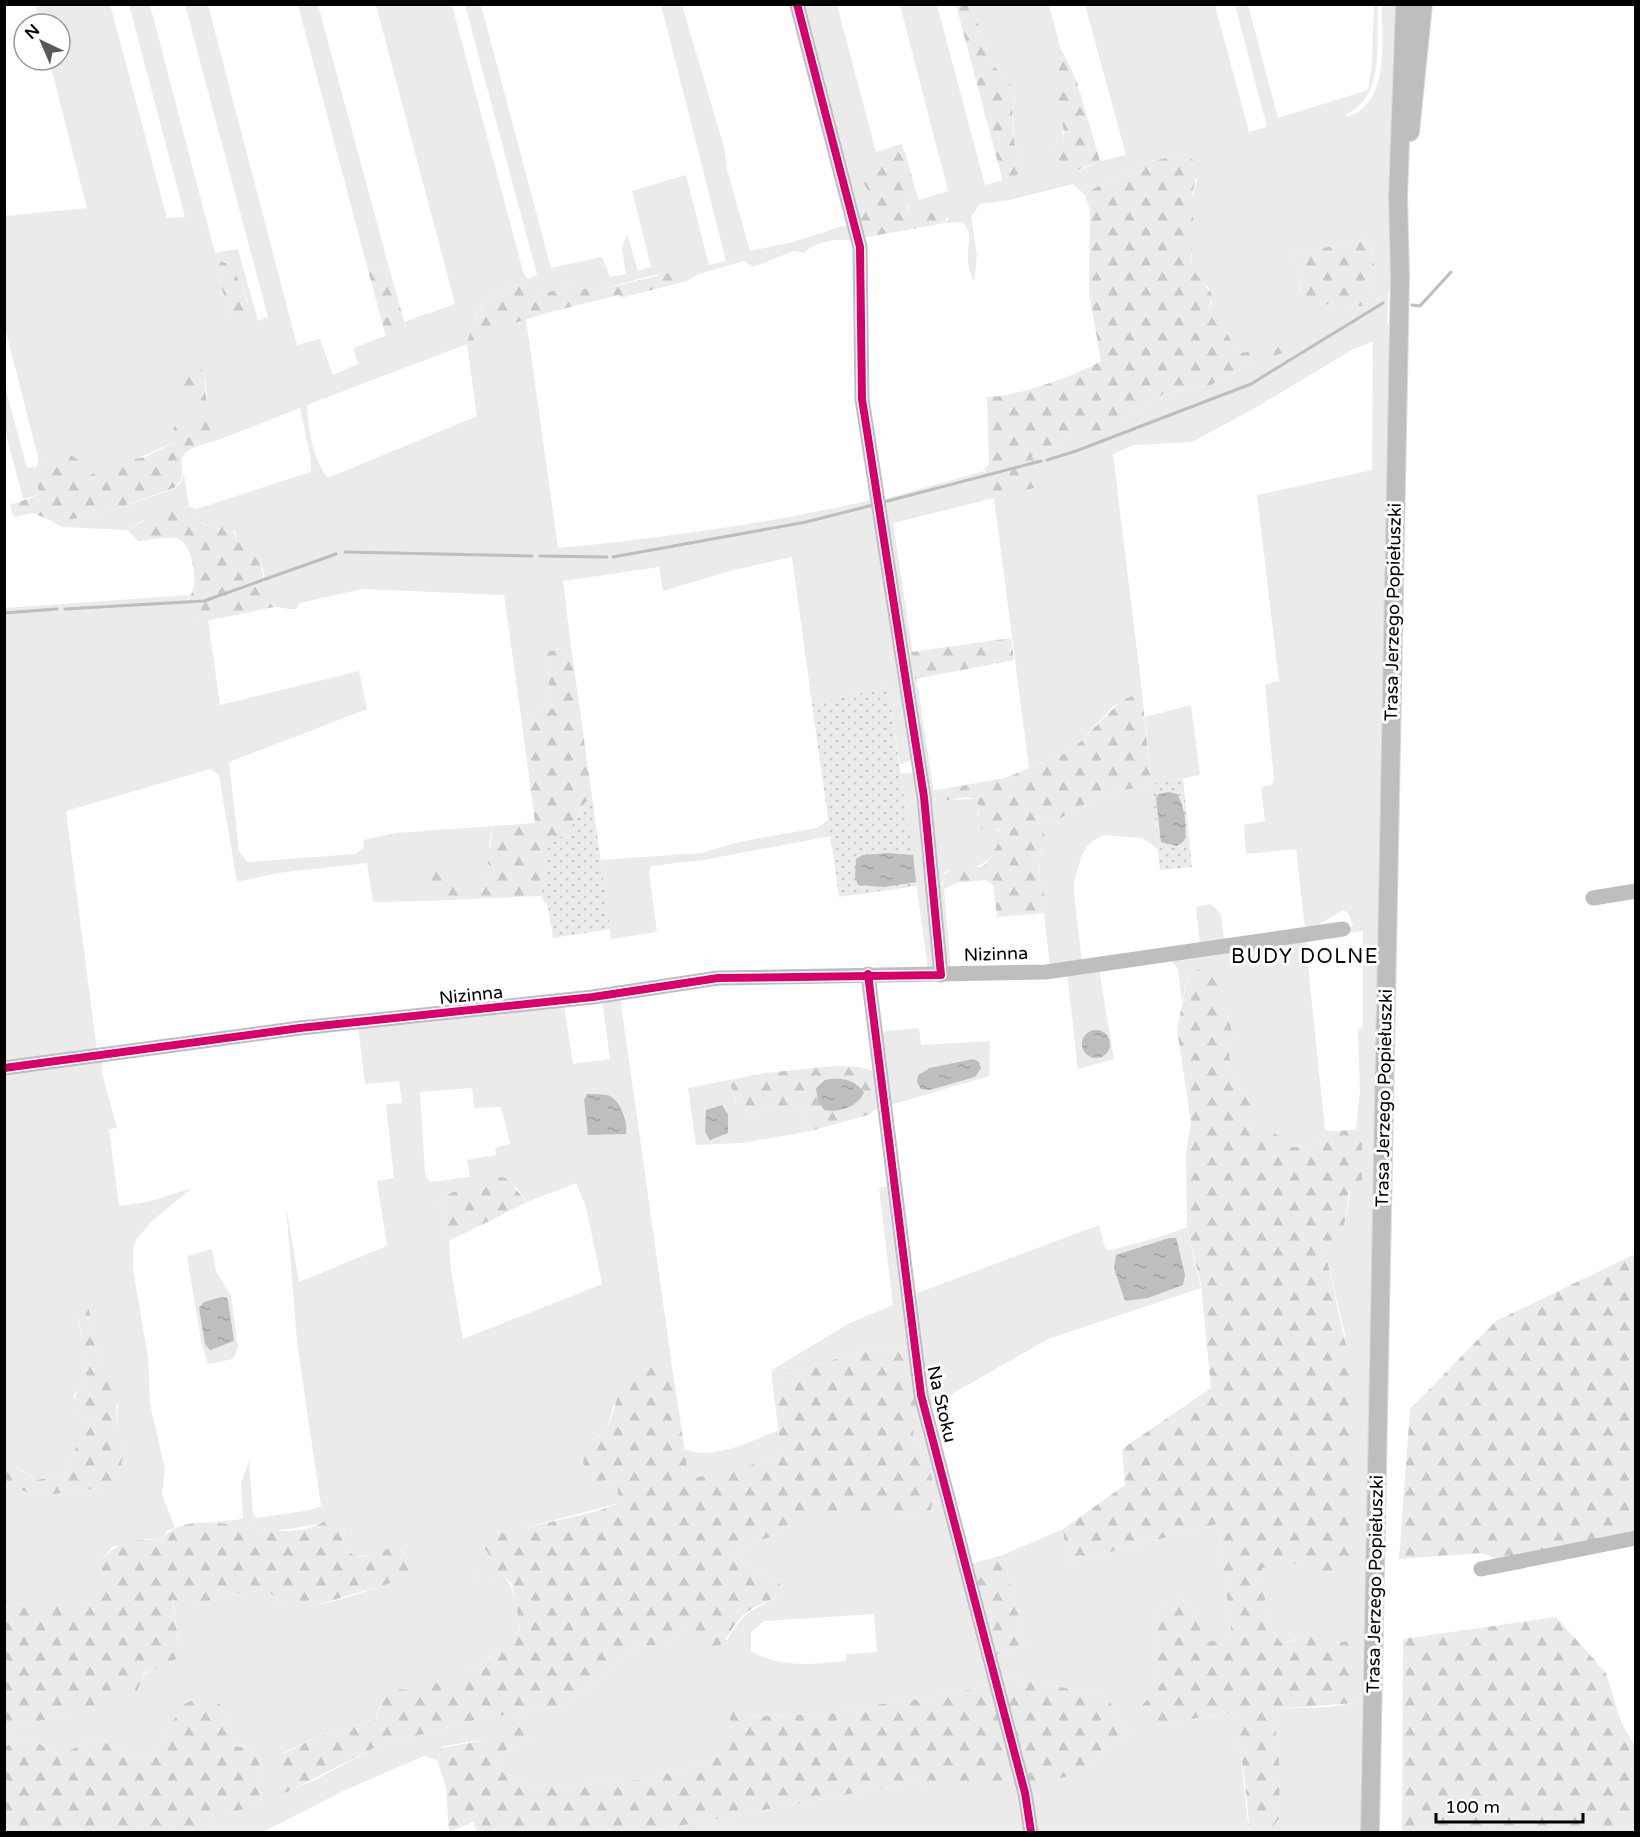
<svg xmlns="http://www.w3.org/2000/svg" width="1640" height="1837" font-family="'Varela Round',sans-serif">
<defs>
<pattern id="forest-firs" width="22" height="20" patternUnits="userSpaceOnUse" patternTransform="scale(1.5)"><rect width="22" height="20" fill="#ebebeb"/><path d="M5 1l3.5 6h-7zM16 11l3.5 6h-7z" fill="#c8c8c8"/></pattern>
<pattern id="garden-dots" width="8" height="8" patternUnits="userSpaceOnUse" patternTransform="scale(1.5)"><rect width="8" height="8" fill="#ebebeb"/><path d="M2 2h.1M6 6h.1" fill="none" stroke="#c8c8c8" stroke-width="1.8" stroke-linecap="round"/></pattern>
<pattern id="water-ripples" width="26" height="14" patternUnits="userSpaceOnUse" patternTransform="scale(1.5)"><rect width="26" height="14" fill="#bebebe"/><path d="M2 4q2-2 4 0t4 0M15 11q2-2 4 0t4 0" fill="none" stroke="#a2a2a2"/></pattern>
</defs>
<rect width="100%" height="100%" fill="#fff"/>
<g fill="#ebebeb" fill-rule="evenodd">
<path d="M110,4L167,218L185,217L129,5H150L215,253L238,249L258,321L268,317L185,5H208L297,345L320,339L333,375L358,364L353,348L406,328L404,322L455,304L376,5H452L524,275L528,279L537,275L465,5H481L551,268L602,257L610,277L626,274L622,248L627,234L638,271L651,267L632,191L686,175L709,265L726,261L661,5H682L724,147L727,169L750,251L793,242L846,225L789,5H795L851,241C837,237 814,242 804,253L794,251L753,267L744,261L699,274L654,275L598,290L568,287L545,293L536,292L523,283C484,296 477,302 468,343L486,333L526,319L558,548C666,538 771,523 876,499L913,759L900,765L888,687L812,704L792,557L733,570L663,591L659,567L563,581L571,647L544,652L553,708L521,716L504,595L362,589L299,603L296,609C281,609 262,606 263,587C263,582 265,577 264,572C260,556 249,550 237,542L235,531L223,523L205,526L196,509L311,472V460L300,408L218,440L212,424C170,445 129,463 85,477L83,473L58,463L52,467L39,461L5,328L4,216L87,208L49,60H60V24H40L35,5ZM221,261H225L241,284L248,302L231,316L216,271ZM467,344L477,416L328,478C313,461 308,427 307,405ZM205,379L207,395L179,382Z"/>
<path d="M298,5H318L390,271L375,268L368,270Z"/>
<path d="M802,5H837L876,152L901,144L905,152L896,151L864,184L870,194L859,222Z"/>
<path d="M900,5H937L985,185L1015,177L1021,170C1014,142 1009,119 1016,91L993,65L971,5H1049L1061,50L1065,56L1058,59C1049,86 1066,114 1063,142L1053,151L1074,173L1100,161L1126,155L1085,5H1215L1249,132L1267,127L1235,5H1248L1278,118L1368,90L1372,64L1374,5H1378C1376,41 1386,96 1346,114L1347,117C1391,103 1381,40 1382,5H1397L1392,279L1388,295L1387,322L1390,329L1363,1832H1277L1274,1825L1279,1819L1280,1770L1274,1713L1279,1709L1328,1707L1355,1703L1352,1690L1324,1644L1296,1639L1282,1643C1264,1627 1265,1590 1262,1567L1305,1562L1345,1334L1326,1255L1330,1243L1344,1226L1362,1131L1356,1129L1360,1091L1358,1029L1363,1028V931L1346,933L1353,925L1348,913L1343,910L1315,927L1305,928L1296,849L1246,854L1244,825L1265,821L1261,788L1272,784L1274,780L1265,685L1279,681L1257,495L1372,470L1373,342L1355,348L1255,408L1192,442L1134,445L1113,454L1142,692L1114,706L1071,751L1029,768L994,498L893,523L935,800L974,799L980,807L977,816L1004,834C1002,840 998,845 994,851C979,876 968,861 944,873L941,883L944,889L951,970L947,967L881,500L984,471V473L1040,475L1032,456L1072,438L1123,420L1163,394L1211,385L1243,368L1256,365L1247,352L1237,353L1229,336L1213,319L1208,309L1212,303L1209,288L1198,278L1192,266L1191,200L1197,180L1183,154C1147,161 1114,173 1085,195L1073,184L1009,200L980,204L971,217L977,256L974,282C971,275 968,267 968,259C967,245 974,233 962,222L945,223L949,218L910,210L905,204V200L915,188L919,200L948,191ZM1370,238L1376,278L1363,306L1317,304L1300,290V279L1292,255Z"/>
<path d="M4,383L27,468L35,467L37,486L41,494L23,499L5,430Z"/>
<path d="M184,474L189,507L141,521L127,530L61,527L52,521L93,517L174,489L181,483Z"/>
<path d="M190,595L187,600L196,623L208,620L220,705L359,671L367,709L229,762L239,851L247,862L355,854L364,848L363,840L396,833L493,826L489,844L494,875L476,881L428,886L425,901L373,902L367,863L277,873L237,882L219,775L210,769L66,811L97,1051L5,1064V608Z"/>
<path d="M1191,705L1200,775L1151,784L1158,849L1142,838L1103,835L1090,843L1082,854L1074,882V894L1082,962L1050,967L1044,913L1047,903L1040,882L1039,860L1043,849L1039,823L1055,821L1099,796L1151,784L1145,717Z"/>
<path d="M914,772L936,966L928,969L901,774Z"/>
<path d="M828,820L831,836L703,860L651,866L649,873L657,932L611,939L601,860L701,853L739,842L817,828Z"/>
<path d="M1211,904L1221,914L1224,941L1200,944L1196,907Z"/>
<path d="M1305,937L1325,1130L1306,1147H1291L1247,1121L1249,1097L1240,1091L1234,1082L1229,1054L1233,1035L1214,967L1189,972L1182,1001L1178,969L1171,960Z"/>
<path d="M1099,970L1114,1059L1078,1069L1067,974Z"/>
<path d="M620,997L672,1366H655L613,1406L607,1429L591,1441L607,1480L618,1482L619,1503L479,1540L489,1555L485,1567L475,1571L478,1579L503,1575C512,1584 524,1619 518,1631C508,1651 437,1690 414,1691C410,1691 405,1690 400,1689L379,1706L375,1720L315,1738L283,1753L285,1792L317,1779L376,1747L479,1719L563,1706L602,1678L633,1649L645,1645H662L685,1630L692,1636L727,1640C742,1613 755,1608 782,1595L779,1580L743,1565L734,1554L743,1546L770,1537L791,1522L810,1513L929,1516C938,1493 932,1456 913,1439L914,1420L923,1414L994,1685L902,1702L844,1708L837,1713L745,1717L728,1708L731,1729L722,1739V1756L650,1779L579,1784L533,1786L496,1768L506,1750L535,1739C501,1737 474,1740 441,1747L437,1760L424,1756L341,1792L263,1832H185L261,1802L259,1750L235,1746L226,1709L169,1728L153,1761L95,1739L59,1755L23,1735L5,1747V1730L83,1710L161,1665L179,1642L172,1598L196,1607L223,1595L266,1590C272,1594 278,1601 285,1604C311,1616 393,1582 418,1569L401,1550L355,1557L342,1545L345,1531L325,1523L275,1531L211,1522L243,1519L241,1483L249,1461L253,1514L256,1518L311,1510L321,1506L297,1342L286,1205L299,1282L387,1246L377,1181L394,1178L386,1104L402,1103L399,1081L365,1084L358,1026L564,1005L573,1064L610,1059L602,999ZM472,1088L474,1108L501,1107L510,1144L495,1148L496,1155L467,1160L470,1177L430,1182L425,1174L420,1092ZM576,1183L586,1207L602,1284L463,1339L451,1271L449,1241L439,1199L453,1192L516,1187L527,1202ZM874,1614L877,1652L846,1654V1661C813,1664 781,1669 751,1651V1632L764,1621Z"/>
<path d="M919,1028L921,1045L990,1041L989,1076L887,1106L878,1032Z"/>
<path d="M102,1060V1073L117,1128L109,1129L119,1206L148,1202L192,1188L152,1221L136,1240L133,1248V1269L148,1357L150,1404L165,1469L162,1494L175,1528L168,1530L160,1541L146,1539L112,1547L99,1564L106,1588L76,1606H24L5,1599V1485L39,1496L93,1489L106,1493L122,1484L119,1473L125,1449L116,1428L118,1406L100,1367L88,1304L78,1318L83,1342L81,1354L88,1381L74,1395L76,1414L91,1420C89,1436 78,1440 73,1454C69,1462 69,1468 63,1476L36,1480L17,1467L5,1466L4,1072Z"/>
<path d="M729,1080L736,1104L748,1114L793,1104L801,1108L811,1131L741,1143L696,1145L688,1088Z"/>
<path d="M891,1185L912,1344L893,1351L863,1350L772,1380V1370L848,1324L893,1305L879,1188Z"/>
<path d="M1099,1225L1105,1248L1108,1251L1163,1236L1187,1227L1201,1288L1048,1339L929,1407L912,1295Z"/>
<path d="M212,1249L216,1271L231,1296L238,1347L233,1359L208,1364L201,1341L187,1256Z"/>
<path d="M779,1430L782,1458L689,1480L684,1449C713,1461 751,1441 779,1430Z"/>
<path d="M1218,1524L1232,1637L1207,1643L1191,1604L1180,1599L1153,1610L1155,1628L1152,1655L1162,1683C1153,1699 1136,1702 1137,1722L1155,1725L1236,1712L1249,1832H1034L1025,1782L1088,1771L1103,1749L1130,1733L1105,1695L998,1676L994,1656L1026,1645L1003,1555L1063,1529L1067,1563Z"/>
<path d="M1016,1773L1028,1832H646L914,1782L930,1787Z"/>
</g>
<g fill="url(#forest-firs)" fill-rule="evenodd">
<path d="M956,5H971L993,65L1016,91C1008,119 1014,143 1021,170L1015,177L1003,182Z"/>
<path d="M1065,56L1077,82L1100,161L1080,169L1069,178C1054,176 1051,163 1053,151L1063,142L1064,132L1051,67L1053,62Z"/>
<path d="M896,151L905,152L915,188L905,200L907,209L926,205L950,206L945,223L862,238L859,222L864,211L865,199L870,194L864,184V166Z"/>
<path d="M1183,154C1208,162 1192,184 1191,202C1191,210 1193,217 1194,225C1194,239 1189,253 1193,267C1197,280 1208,285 1213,297L1208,309L1213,319L1229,336L1237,353L1247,352L1276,337L1283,342L1284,352L1256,365L1243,368L1211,385L1163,394L1123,420L1102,430L1072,438L1032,456L1040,475L1038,487L994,497L984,468L989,465L987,397C1015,397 1076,376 1101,361L1089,293L1090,211L1085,195C1114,173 1147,161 1183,154Z"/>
<path d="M1370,238L1376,278L1363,306L1317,304L1307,309L1302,304L1300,279L1292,255Z"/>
<path d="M221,261L230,264L241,284L250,311L235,317L231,316L216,271Z"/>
<path d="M375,268L390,271L406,328L405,331L386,337L368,270Z"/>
<path d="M670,273L699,274L687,281L620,298L619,295C568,308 514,318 467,344C478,303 483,296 524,283L536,292L545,293L568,287L598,290Z"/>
<path d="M190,367H200L204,373L206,401L188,400L180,394L179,382Z"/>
<path d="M209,410L215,418L212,424L218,440C208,443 193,446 185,453C176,462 190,476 174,488L93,517L52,521L33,513L14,517L10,505L41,494C35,483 32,472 39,461L52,467L65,456L71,455L82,463L85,477L127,460L145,457L173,443L174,427L183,419Z"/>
<path d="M189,507L196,509L205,526L223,523L231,524L237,542C242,545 249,547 253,551C270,569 256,591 274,607L196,623L184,608C187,601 192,594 194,587C196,573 191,540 175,538C163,536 150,541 138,541L127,530L160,512Z"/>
<path d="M1011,638L1014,660L915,679L911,652Z"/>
<path d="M571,647L592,796C568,817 581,833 547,844L545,883L540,896L425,901C425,892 427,875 431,866L458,875L461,881H476L494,875L488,863L493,826L535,823L521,716L553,708L544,652Z"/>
<path d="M1142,692L1151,784L1099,796L1055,821L1039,823L1046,838L1039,860L1040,882L1047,903L1044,913L997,917L993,885L986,880L956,883L944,889L941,877L958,865L980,867L986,864L1004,834L997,828L985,831C975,826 978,816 980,807L974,799L966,797L937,802L932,791L1005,778L1071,751L1122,700Z"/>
<path d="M1214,966L1233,1035L1229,1054L1234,1082L1240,1091L1249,1097L1252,1106L1248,1122L1283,1137L1291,1147H1306L1325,1130C1339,1133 1350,1128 1362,1130V1185L1349,1192L1344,1227L1330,1243L1326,1255L1355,1388L1353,1572L1336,1582L1325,1579L1305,1562L1262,1568C1265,1590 1264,1627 1282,1643L1316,1635L1324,1644L1351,1641L1355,1703L1279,1709L1274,1713L1280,1770L1279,1819L1274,1825L1277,1832H1249C1248,1792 1240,1752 1235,1712L1155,1725L1137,1723L1136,1712L1162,1683L1152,1655L1155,1628L1153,1610L1179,1599L1191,1604L1207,1642L1232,1637L1218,1524L1067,1563L1063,1529L1125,1485L1122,1449L1211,1388L1201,1284L1187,1227L1186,1154L1191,1122L1177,1029L1189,972Z"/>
<path d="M834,1066L861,1067L877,1073L881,1106L868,1115L811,1131L801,1108L793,1104L748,1114L738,1108L729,1080L765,1073ZM857,1084L864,1094L853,1105L839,1110Z"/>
<path d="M491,1176L506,1178L527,1202L449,1241L439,1199L453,1192L467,1190Z"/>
<path d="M1635,1254V1533L1506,1562L1482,1553L1399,1559L1410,1409L1496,1321Z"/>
<path d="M88,1304L100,1367L117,1398L116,1428L125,1449L119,1473L122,1484L119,1489L106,1493L93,1489L39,1496L5,1485V1466L11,1464L36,1480L63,1476C69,1468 69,1462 73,1454C78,1440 90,1436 91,1420L76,1414C72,1397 76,1392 88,1381L81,1354L83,1342L77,1310Z"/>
<path d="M912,1344L923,1414L914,1420L913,1439C932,1456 938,1493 929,1516L810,1514L791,1522L770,1537L743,1546L734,1554L743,1565L779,1580L782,1595C767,1602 747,1608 737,1622C729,1632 727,1640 716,1648L700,1646L685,1630L662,1645H645L633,1649L602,1678L563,1706L479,1719L376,1747L285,1793L280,1776L283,1754L315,1738L375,1720L383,1697L400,1689L415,1691L460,1674L490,1657L517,1634L520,1625L512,1584L503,1575L478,1579L475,1571L485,1566L489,1555L479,1540L485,1532L494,1528L503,1533L598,1511L619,1503L617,1482L607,1480L593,1486C582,1471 578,1452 594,1439C599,1435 605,1432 608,1426C615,1411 618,1392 624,1376L655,1366H672L689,1479L782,1458L772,1380L863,1350L893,1351Z"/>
<path d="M334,1513L346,1524L342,1545L355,1557L366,1556L396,1546L419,1569L417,1575L303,1609L286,1605L266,1590L223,1595L196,1607L185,1606L172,1599L181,1657L143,1674L137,1692L83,1710L5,1730V1599L24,1606H76L105,1588L99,1564C117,1541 131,1538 160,1541C199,1492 290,1561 334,1513Z"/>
<path d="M1003,1555L1026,1645L994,1656L970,1564Z"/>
<path d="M1556,1617L1606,1673L1621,1722L1635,1746V1831L1402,1832L1403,1639Z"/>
<path d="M998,1676L1105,1695L1130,1733L1103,1749L1088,1771L1036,1784L1025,1782Z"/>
<path d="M994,1685L1016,1773L995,1786L930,1787L914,1782L646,1832H477L473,1822L449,1832L446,1787L437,1760L441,1748L481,1741L507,1730L533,1724L535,1739L506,1750L496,1768L533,1786L579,1784L650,1779L722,1756V1739L731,1728L728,1708L742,1706L746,1717L837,1713L844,1708L902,1702Z"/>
<path d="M206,1695L226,1709L235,1746L259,1750L261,1802L185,1832H5V1747L23,1735L59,1755L95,1739L153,1761L169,1728L184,1704Z"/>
</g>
<g fill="url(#garden-dots)">
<path d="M888,687L917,886L839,897L812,704Z"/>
<path d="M1183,778L1192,867L1160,870L1151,784Z"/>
<path d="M592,796L610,929L553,938L548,906L540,896L545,883L547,843C581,833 568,817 592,796Z"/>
</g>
<g fill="url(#water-ripples)">
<path d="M1169,792L1177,794C1184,804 1188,830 1184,841L1177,846L1161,842L1156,798L1159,794Z"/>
<path d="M888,853L913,855L916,882L884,887L858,885L855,877L856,859L863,855Z"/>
<circle cx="1096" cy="1044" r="14"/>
<path d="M973,1059L979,1062L981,1068L975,1077L929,1090L921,1089L917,1082L918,1075L930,1068Z"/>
<path d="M825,1080C842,1077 855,1079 864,1093C857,1107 839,1113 824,1110L818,1101L816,1088Z"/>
<path d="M587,1094C593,1094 601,1094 607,1095C620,1098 628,1122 626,1134L588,1135L584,1100Z"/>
<path d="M722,1105L728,1114V1133L710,1140L705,1132L706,1110Z"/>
<path d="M1169,1238H1176L1177,1241L1185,1275L1183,1285L1148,1298L1125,1301L1114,1268L1116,1255Z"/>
<path d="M221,1297L227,1298L228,1301L234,1341L210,1350L205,1344L199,1308L204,1302Z"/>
</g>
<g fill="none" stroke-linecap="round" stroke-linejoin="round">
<g stroke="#bebebe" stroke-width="3">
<path d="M1412,305L1420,306L1451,272"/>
<path d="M1047,460L1076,451L1251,384L1383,303"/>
<path d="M884,502L1041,461"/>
<path d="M345,552L532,556"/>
<path d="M540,556L607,557"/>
<path d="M613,557L806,522L873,505"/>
<path d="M65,609L204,601L336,554"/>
<path d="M4,613L57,609"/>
</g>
<g stroke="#dbdbdb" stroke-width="20">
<g id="major">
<path d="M1410,132L1423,4"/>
<path d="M1370,1832L1400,276L1398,197L1405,4"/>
</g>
</g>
<g stroke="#bebebe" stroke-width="15">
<path d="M797,4L860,247L862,399L924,797L941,975"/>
<path d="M1593,898L1636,891"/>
<path d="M868,974L921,1395L1025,1793L1031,1832"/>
<path d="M4,1068L300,1028L593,997L718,978L1046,972L1343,929"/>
<path d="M1481,1569L1636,1538"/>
</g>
<use href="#major" stroke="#bebebe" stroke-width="18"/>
<g stroke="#fff" stroke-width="11">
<g id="cycleway">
<path d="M868,974L921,1395L1025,1793L1031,1832"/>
<path d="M4,1068L300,1028L593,997L718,978L941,975L924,797L862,399L860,247L797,4"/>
</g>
</g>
<use href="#cycleway" stroke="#d6006c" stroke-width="8"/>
</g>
<g text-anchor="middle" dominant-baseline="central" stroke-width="6" stroke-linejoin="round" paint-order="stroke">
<g font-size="18" fill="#000" stroke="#fff">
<text transform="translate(1393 612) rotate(-89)">Trasa Jerzego Popiełuszki</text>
<text transform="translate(996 954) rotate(-2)">Nizinna</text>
<text transform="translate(471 995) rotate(-6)">Nizinna</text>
<text transform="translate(1384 1098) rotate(-89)">Trasa Jerzego Popiełuszki</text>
<text transform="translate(942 1404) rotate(77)">Na Stoku</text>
<text transform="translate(1375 1584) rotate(-89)">Trasa Jerzego Popiełuszki</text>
</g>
<g font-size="20" letter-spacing="1.5" fill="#000" stroke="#fff">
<text x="1305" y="957">BUDY DOLNE</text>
</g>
</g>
<rect width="1640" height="1837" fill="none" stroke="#000000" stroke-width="12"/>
<g transform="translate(42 42) rotate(316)"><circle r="28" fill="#ffffff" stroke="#999999" stroke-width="1.5"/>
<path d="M0-4.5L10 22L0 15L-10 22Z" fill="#595959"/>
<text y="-9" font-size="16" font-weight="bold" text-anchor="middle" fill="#000000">N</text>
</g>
<path d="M1436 1813v9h147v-9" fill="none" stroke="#000000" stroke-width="3"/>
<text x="1445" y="1813" font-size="18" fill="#000000" stroke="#ffffff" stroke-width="4.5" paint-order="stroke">100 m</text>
</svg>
